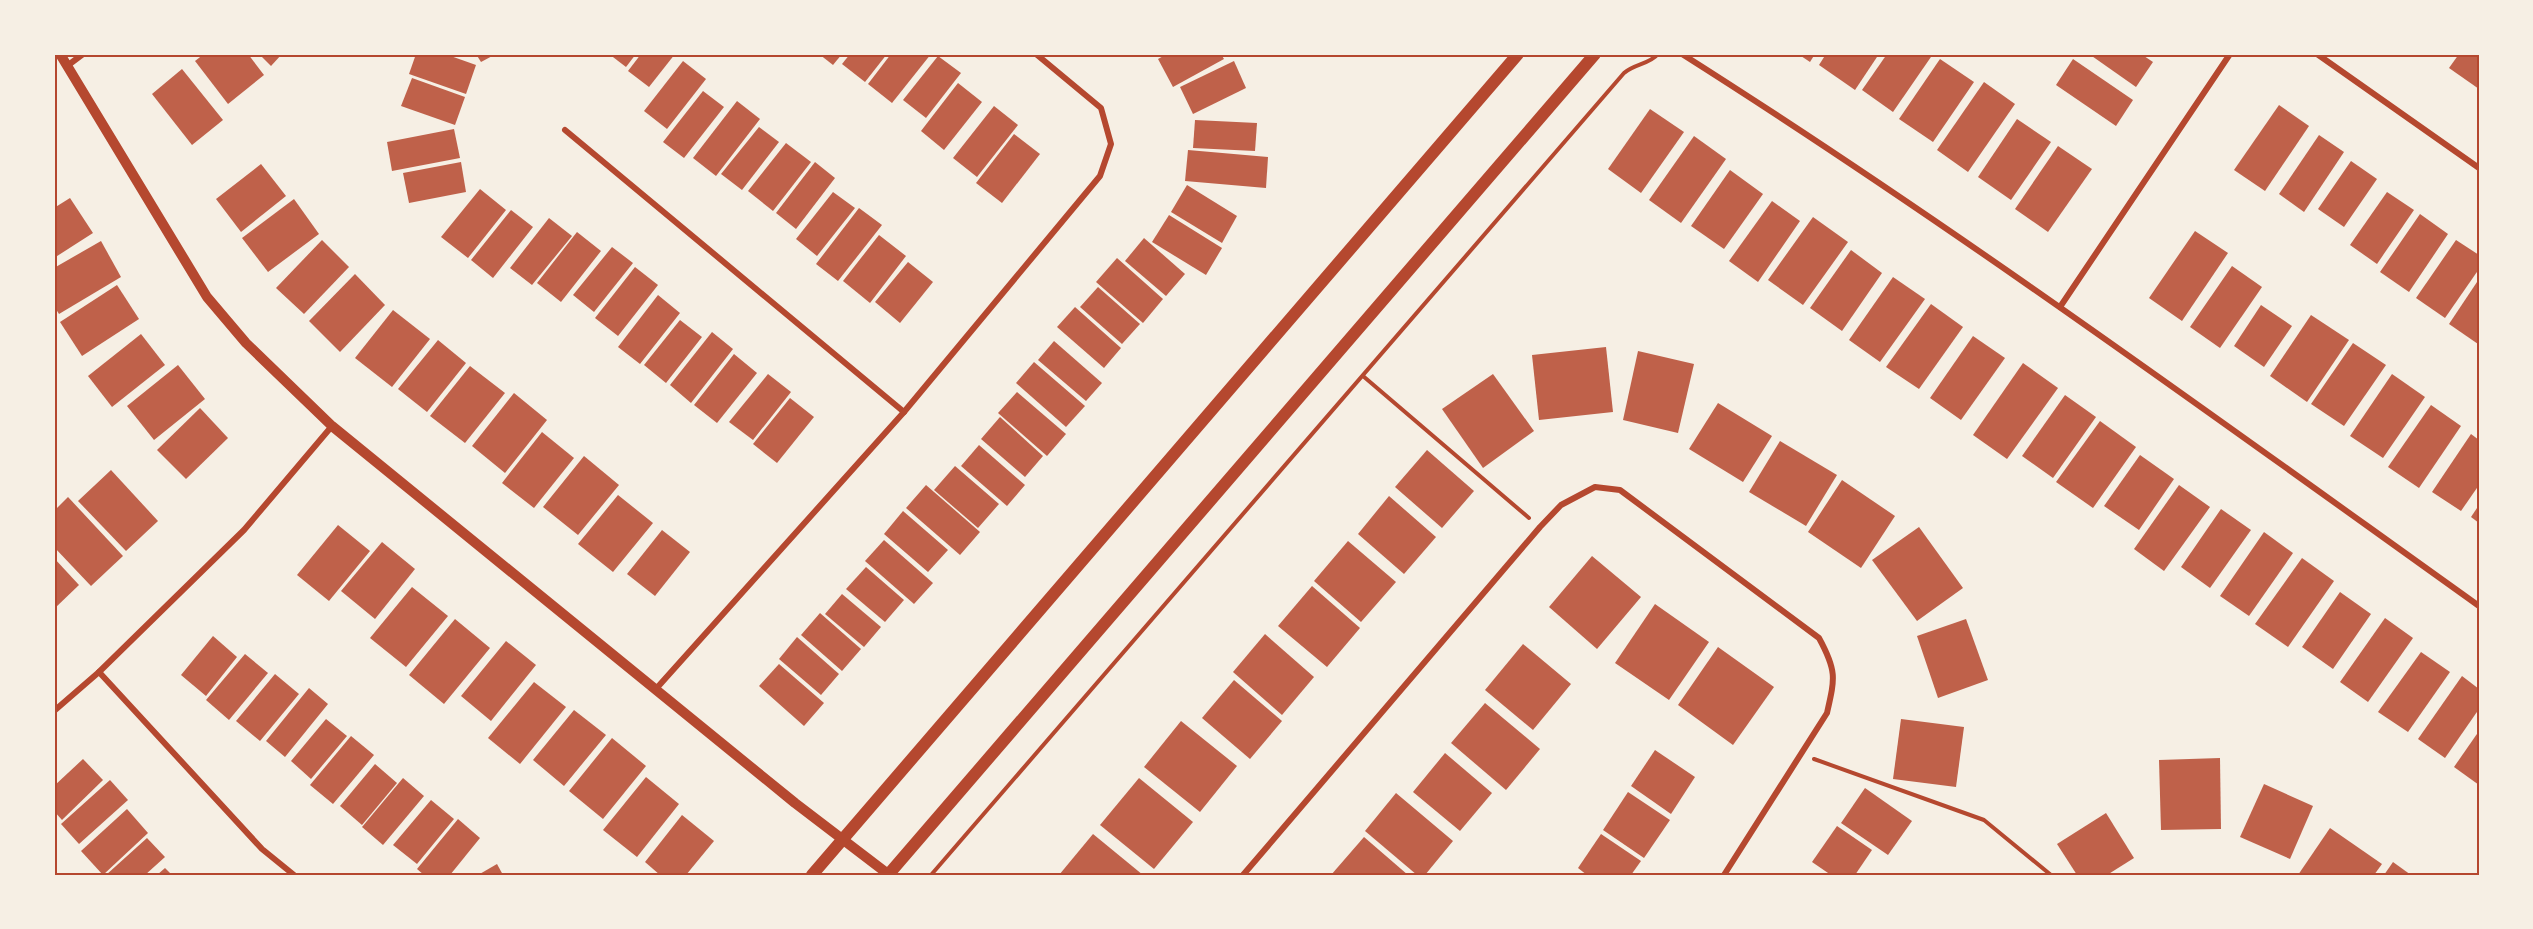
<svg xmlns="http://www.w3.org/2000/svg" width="2533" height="929" font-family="'Public Sans',sans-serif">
<rect width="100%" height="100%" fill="#f6efe4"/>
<g fill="#bf614a">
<path d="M204,54H248L264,75L228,104L195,61Z"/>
<path d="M259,54H282L271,66Z"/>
<path d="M416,54H445L476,65L466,94L409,74Z"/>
<path d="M476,54H496L481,62Z"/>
<path d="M609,54H636L626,67Z"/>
<path d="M641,54H675L649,87L628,71Z"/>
<path d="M819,54H842L833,65Z"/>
<path d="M850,54H887L865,82L842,64Z"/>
<path d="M891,54H931L892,103L868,84Z"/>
<path d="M1167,54H1221L1224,59L1173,87L1158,59Z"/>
<path d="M1798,54H1815L1810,62Z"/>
<path d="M1826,54H1879L1855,90L1819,65Z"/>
<path d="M1887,54H1933L1893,112L1862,90Z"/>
<path d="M2089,54H2141L2153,62L2136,87Z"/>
<path d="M2459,54H2479V89L2449,68Z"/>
<path d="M938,56L961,73L926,118L903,100Z"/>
<path d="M1940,59L1974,82L1933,142L1899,119Z"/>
<path d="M2073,59L2133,100L2116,126L2056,85Z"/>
<path d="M683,61L706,79L667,129L644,111Z"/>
<path d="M1234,61L1246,88L1193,114L1180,87Z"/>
<path d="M182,69L223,120L192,145L152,94Z"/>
<path d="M412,78L465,97L455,125L401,106Z"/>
<path d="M1984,82L2015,104L1968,172L1937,150Z"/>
<path d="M958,83L982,102L944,150L921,131Z"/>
<path d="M703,91L724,107L684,158L663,142Z"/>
<path d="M737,101L760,119L716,176L693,158Z"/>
<path d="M2279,105L2309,126L2265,191L2234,170Z"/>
<path d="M994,106L1018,125L977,177L953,158Z"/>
<path d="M1650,109L1684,132L1641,193L1608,169Z"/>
<path d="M2017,119L2051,142L2011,200L1978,177Z"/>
<path d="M1195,120L1257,123L1255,151L1193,148Z"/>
<path d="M759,127L779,142L742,190L721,174Z"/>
<path d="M454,129L460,158L392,171L387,142Z"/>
<path d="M1014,134L1040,154L1002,203L976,183Z"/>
<path d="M2319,135L2344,152L2304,212L2279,194Z"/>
<path d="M1694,136L1726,159L1681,223L1649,200Z"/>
<path d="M786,143L811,162L773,211L748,191Z"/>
<path d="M2058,146L2092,169L2048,232L2015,209Z"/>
<path d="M1188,150L1268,157L1266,188L1185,181Z"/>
<path d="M2351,161L2377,179L2344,227L2318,209Z"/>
<path d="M461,162L466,192L409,203L403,173Z"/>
<path d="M815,162L835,178L796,229L776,213Z"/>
<path d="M261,164L286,196L241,232L216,199Z"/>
<path d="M1730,170L1763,194L1724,249L1691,226Z"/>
<path d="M1187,185L1237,216L1222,243L1171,212Z"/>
<path d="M480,189L506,210L468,258L441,237Z"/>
<path d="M833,192L855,208L817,256L796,239Z"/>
<path d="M2387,192L2414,210L2377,264L2350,245Z"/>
<path d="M70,198L93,233L54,258V208Z"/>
<path d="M294,199L319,234L268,272L242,238Z"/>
<path d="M1772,201L1800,221L1758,282L1729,261Z"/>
<path d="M859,208L882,225L838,281L816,264Z"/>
<path d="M511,210L533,227L493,278L471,260Z"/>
<path d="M2420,214L2448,234L2409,292L2380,272Z"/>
<path d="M1169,215L1222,248L1206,275L1152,242Z"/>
<path d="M1813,217L1848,242L1803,305L1768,280Z"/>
<path d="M549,218L572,236L532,285L510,268Z"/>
<path d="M2195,231L2228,253L2182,321L2149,298Z"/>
<path d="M577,232L601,251L561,302L537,283Z"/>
<path d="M879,235L906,256L870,303L843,281Z"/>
<path d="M1144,238L1185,274L1166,296L1125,261Z"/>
<path d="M322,240L349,267L304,314L276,288Z"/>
<path d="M2456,240L2479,255V269L2445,318L2416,298Z"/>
<path d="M101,241L121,277L59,314L54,306V268Z"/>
<path d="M612,247L633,263L594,312L573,295Z"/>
<path d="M1851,250L1882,273L1842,331L1810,308Z"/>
<path d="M1117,258L1163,299L1143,323L1096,282Z"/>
<path d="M908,262L933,282L900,323L875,302Z"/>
<path d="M2232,266L2262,287L2220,348L2190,327Z"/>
<path d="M635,267L658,285L618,336L595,318Z"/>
<path d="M355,274L385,305L340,352L309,321Z"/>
<path d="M1893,277L1925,299L1880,362L1849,340Z"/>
<path d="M2479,279V343L2478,344L2449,324Z"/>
<path d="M117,285L139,319L82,356L60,322Z"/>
<path d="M1098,287L1140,324L1122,344L1080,307Z"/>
<path d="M658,295L680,313L640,364L618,347Z"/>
<path d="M1931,304L1963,327L1919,389L1886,367Z"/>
<path d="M2261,305L2292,326L2264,367L2234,346Z"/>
<path d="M1075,307L1121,348L1104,368L1057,327Z"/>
<path d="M393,310L430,339L392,387L355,358Z"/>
<path d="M2311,315L2349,340L2307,402L2270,376Z"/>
<path d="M680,320L702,337L666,383L644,365Z"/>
<path d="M712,332L733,349L691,403L670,385Z"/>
<path d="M141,334L165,365L112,407L88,376Z"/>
<path d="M1973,336L2005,358L1961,420L1930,398Z"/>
<path d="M438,340L466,363L427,412L398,389Z"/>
<path d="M1054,341L1102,383L1086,401L1038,360Z"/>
<path d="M2353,343L2386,365L2344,426L2311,404Z"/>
<path d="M1606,347L1613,412L1539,420L1532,355Z"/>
<path d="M1638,351L1694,364L1678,433L1623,420Z"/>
<path d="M734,354L757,373L717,423L694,405Z"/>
<path d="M1034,362L1085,406L1066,427L1016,383Z"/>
<path d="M2023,363L2058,388L2007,459L1973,435Z"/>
<path d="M178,365L205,399L154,440L127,406Z"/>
<path d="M470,366L505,393L465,443L430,416Z"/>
<path d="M768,374L791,392L753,440L729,422Z"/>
<path d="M1493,374L1534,431L1483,468L1442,409Z"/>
<path d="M2392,374L2425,397L2383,458L2350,436Z"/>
<path d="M1017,392L1066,434L1047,456L998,413Z"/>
<path d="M514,393L547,420L505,473L472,446Z"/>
<path d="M2065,395L2096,417L2053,478L2022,456Z"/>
<path d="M790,398L814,417L777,463L753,444Z"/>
<path d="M1718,403L1772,436L1743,482L1689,449Z"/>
<path d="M2431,405L2461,426L2419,488L2388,467Z"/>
<path d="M200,408L228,438L186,479L157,450Z"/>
<path d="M1000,417L1043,456L1025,477L981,439Z"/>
<path d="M2100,421L2136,447L2093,508L2056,482Z"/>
<path d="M542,432L574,458L534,508L502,483Z"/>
<path d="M2471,434L2479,440V485L2461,511L2432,492Z"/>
<path d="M1780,441L1837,475L1806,526L1749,492Z"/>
<path d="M979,445L1025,485L1007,506L961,466Z"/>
<path d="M1427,450L1474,491L1442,528L1395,487Z"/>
<path d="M2140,455L2174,479L2139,530L2104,506Z"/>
<path d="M584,456L619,485L578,535L543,507Z"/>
<path d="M955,466L999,504L978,528L934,490Z"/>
<path d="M111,470L158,521L126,551L78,501Z"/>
<path d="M1842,480L1895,516L1861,568L1808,532Z"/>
<path d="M926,485L980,532L960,555L906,508Z"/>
<path d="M2179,485L2210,507L2164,571L2134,549Z"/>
<path d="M618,495L653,523L613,572L578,544Z"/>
<path d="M1389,496L1436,537L1404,574L1358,534Z"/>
<path d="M68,497L123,556L91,586L54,547V511Z"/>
<path d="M2479,505V523L2471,517Z"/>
<path d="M2221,509L2251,530L2210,588L2181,567Z"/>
<path d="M903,511L948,550L928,572L884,534Z"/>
<path d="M338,525L370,551L329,601L297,575Z"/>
<path d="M1919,527L1963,588L1917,621L1872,560Z"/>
<path d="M662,530L690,552L655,596L627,574Z"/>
<path d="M2264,532L2293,553L2249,616L2220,596Z"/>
<path d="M884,540L933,583L914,604L865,561Z"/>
<path d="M1348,541L1396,582L1361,622L1314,581Z"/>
<path d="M382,542L415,569L375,619L341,591Z"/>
<path d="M1592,556L1641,597L1597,649L1549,607Z"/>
<path d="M54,558L79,585L54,609Z"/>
<path d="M2302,558L2334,581L2288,647L2255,624Z"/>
<path d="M866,567L904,600L885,622L846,589Z"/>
<path d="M1312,586L1360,628L1327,667L1278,626Z"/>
<path d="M412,587L448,616L406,667L370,638Z"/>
<path d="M2340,592L2371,614L2333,669L2302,647Z"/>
<path d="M842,594L881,627L864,647L825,614Z"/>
<path d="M1655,604L1709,642L1669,700L1615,663Z"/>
<path d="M820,613L861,649L842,671L801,635Z"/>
<path d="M2385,618L2413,638L2368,702L2340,682Z"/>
<path d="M455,619L490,648L444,704L409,675Z"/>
<path d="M1966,619L1988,680L1938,698L1917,636Z"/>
<path d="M1265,634L1314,677L1282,715L1233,672Z"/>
<path d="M213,636L237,657L206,696L181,675Z"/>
<path d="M797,637L839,674L821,695L779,659Z"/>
<path d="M506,641L536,665L491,721L461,696Z"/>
<path d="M1523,644L1571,684L1533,730L1485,690Z"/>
<path d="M1718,647L1774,687L1733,745L1678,705Z"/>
<path d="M2421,652L2450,672L2408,732L2378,712Z"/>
<path d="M245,654L268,673L229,720L206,700Z"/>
<path d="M779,664L824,703L804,726L759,686Z"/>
<path d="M275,674L299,694L260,741L236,721Z"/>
<path d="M2462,676L2479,689V709L2445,758L2418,739Z"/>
<path d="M1234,680L1282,721L1250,759L1202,718Z"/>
<path d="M534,682L566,707L520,764L488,738Z"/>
<path d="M309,688L328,704L285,757L266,741Z"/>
<path d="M1485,703L1540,749L1506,790L1451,743Z"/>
<path d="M574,710L606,735L564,786L533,760Z"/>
<path d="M326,719L347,736L311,779L291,761Z"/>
<path d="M1901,719L1964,727L1956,787L1893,779Z"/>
<path d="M1181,721L1237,766L1200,812L1144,767Z"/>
<path d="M2479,731V785L2454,767Z"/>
<path d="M351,736L374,755L333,804L310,785Z"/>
<path d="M612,738L646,766L603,819L569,791Z"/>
<path d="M1655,750L1695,777L1671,814L1631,786Z"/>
<path d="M1445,753L1492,793L1460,831L1413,792Z"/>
<path d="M2220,758L2221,829L2161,830L2159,760Z"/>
<path d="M83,759L103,780L62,820L54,811V786Z"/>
<path d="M375,764L397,783L362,825L340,806Z"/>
<path d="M646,777L679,804L637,857L603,830Z"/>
<path d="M403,778L424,796L383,845L362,827Z"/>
<path d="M1139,778L1193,822L1154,869L1100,825Z"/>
<path d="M110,780L128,800L79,844L61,824Z"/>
<path d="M2264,784L2313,806L2290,859L2240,837Z"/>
<path d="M1865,788L1912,821L1888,855L1841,823Z"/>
<path d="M1628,792L1670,820L1644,858L1603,830Z"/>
<path d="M1396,793L1453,841L1425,875H1417L1365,831Z"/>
<path d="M431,800L454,819L417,864L393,845Z"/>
<path d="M127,809L148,833L103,875L81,851Z"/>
<path d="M2106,813L2134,858L2107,875H2077L2057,844Z"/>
<path d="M682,815L714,841L686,875H660L645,862Z"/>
<path d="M458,819L480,838L450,875H424L417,869Z"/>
<path d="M1837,826L1872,850L1855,875H1831L1812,862Z"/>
<path d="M2330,828L2382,864L2374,875H2298Z"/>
<path d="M1093,834L1143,875H1059Z"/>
<path d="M1601,834L1641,861L1631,875H1587L1578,868Z"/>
<path d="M1364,837L1408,875H1331Z"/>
<path d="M147,838L165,857L145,875H106Z"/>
<path d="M2393,862L2411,875H2384Z"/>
<path d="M497,864L503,875H478Z"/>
<path d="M165,868L172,875H157Z"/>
</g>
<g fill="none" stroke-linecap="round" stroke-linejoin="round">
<g stroke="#b5482f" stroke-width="4">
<path d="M1363,376L1529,518"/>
<path d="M1814,759L1984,820L2051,875"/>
<path d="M931,875L1624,73C1634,64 1650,64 1658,54"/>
</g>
<g stroke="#b5482f" stroke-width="6">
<path d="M1682,54C1955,227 2216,418 2479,606"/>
<path d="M2317,54L2479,168"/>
<path d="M67,66L83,54"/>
<path d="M565,130L904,412"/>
<path d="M2060,307L2230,54"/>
<path d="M99,672L262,849L294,875"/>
<path d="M655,690L904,412L1100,176L1111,144L1101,108L1036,54"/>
<path d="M54,711L99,672L244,530L332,426"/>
<path d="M1243,875L1540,527L1561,505L1595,487L1620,490L1819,638C1837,671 1835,678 1827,713L1724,875"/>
</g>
<path stroke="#b5482f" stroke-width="10" d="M60,54L207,297L246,343L332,426L795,803L888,874"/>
<g stroke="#b5482f" stroke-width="12">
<path d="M812,875L1518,54"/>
<path d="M888,875L1595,54"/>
</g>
</g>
<rect width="2533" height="929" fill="none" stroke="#f6efe4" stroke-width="111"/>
<rect x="56" y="56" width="2422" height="818" fill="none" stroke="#b5482f" stroke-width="2"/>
</svg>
